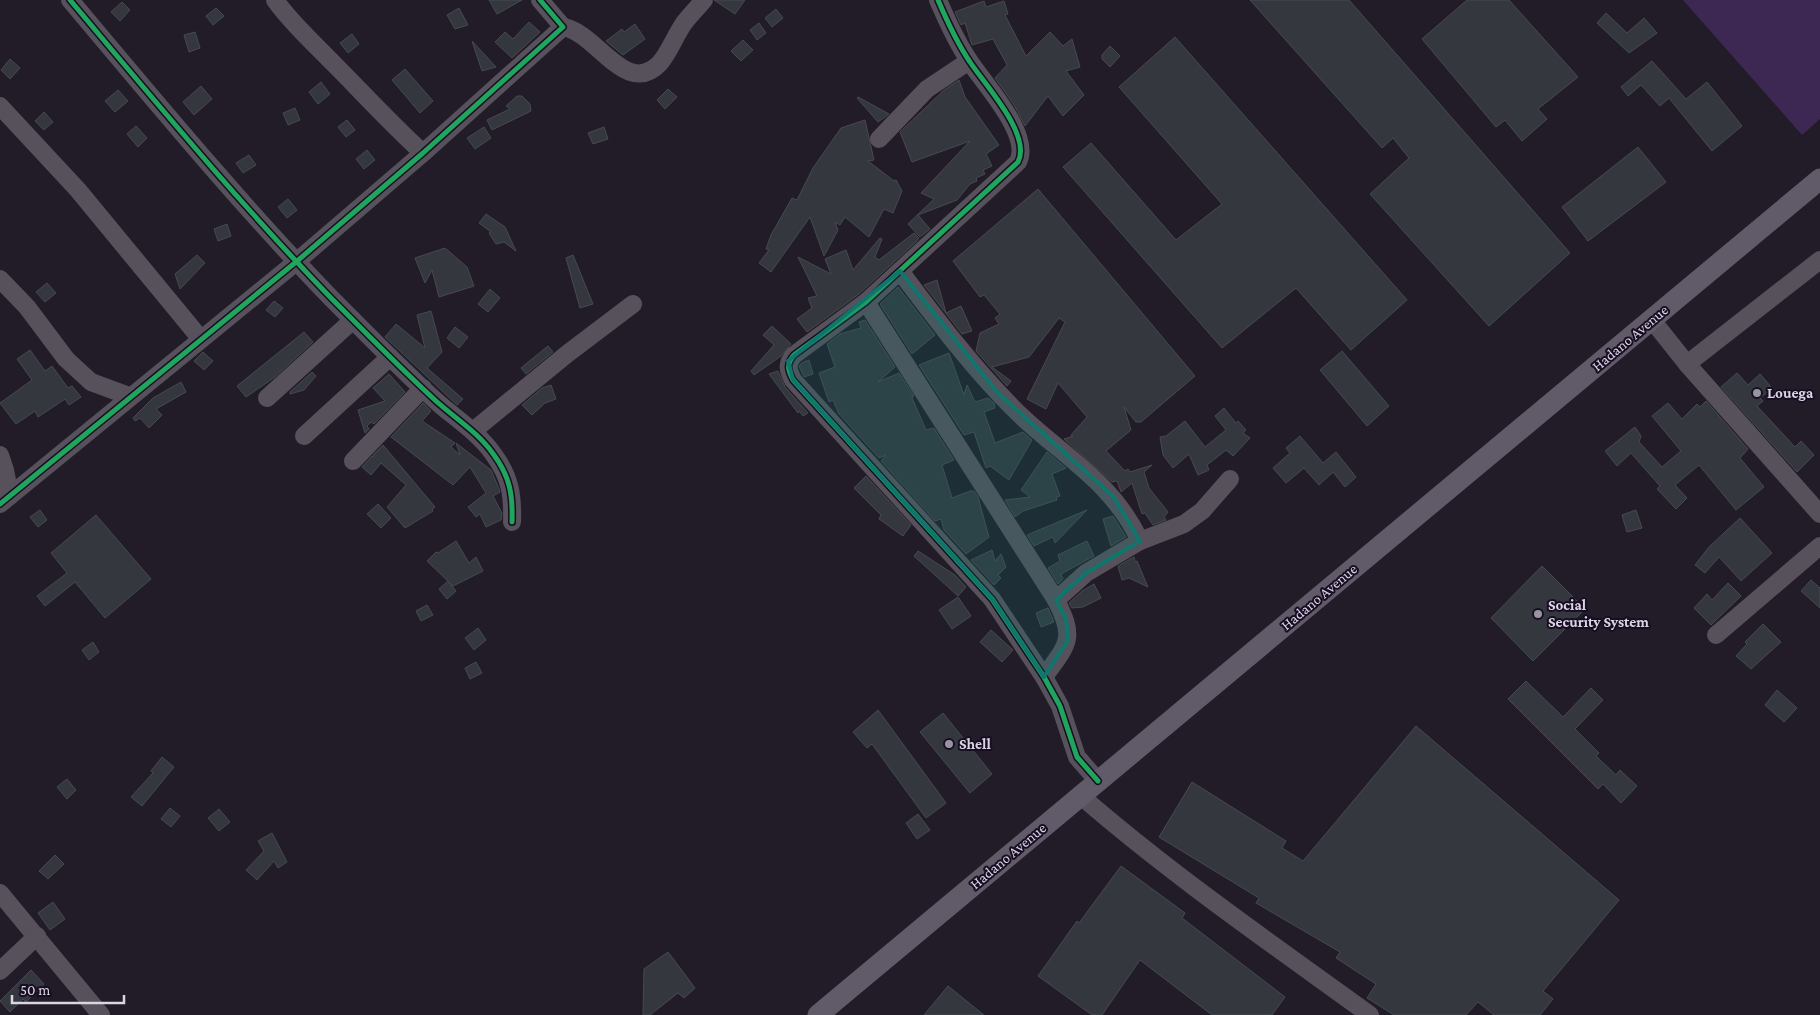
<svg xmlns="http://www.w3.org/2000/svg" width="1820" height="1015" font-family="'Crimson Pro',serif">
<rect width="100%" height="100%" fill="#221c29"/>
<path fill="#3c2852" d="M1683,0H1820V119L1802,135Z"/>
<g fill="#34383e" stroke="#464a50">
<path d="M489,0H522L497,14Z"/>
<path d="M714,0H745L735,14Z"/>
<path d="M1250,0H1349L1570,253L1489,326L1370,194L1409,158L1393,138L1382,148Z"/>
<path d="M1467,0H1509L1578,77L1538,109L1547,119L1522,141L1505,120L1496,127L1422,39Z"/>
<path d="M984,1L986,7L1004,1L1008,14L1005,15L1026,56L1050,32L1063,46L1072,39L1080,67L1066,71L1084,95L1063,116L1048,96L1025,126L1014,105L995,78L1007,65L993,39L972,45L965,23L961,25L955,12Z"/>
<path d="M122,2L130,10L120,21L111,12Z"/>
<path d="M216,8L224,16L213,25L206,16Z"/>
<path d="M459,8L468,25L455,29L447,15Z"/>
<path d="M776,9L783,18L772,27L765,18Z"/>
<path d="M1606,13L1627,33L1644,18L1657,33L1629,53L1597,23Z"/>
<path d="M529,22L540,32L512,58L495,42L505,32L513,39Z"/>
<path d="M759,23L766,33L757,40L750,30Z"/>
<path d="M635,24L645,39L623,55L606,41L622,29L624,32Z"/>
<path d="M195,32L200,48L189,52L184,35Z"/>
<path d="M352,34L359,44L348,53L340,43Z"/>
<path d="M1175,37L1407,300L1351,350L1296,288L1222,348L1063,167L1091,143L1176,240L1222,204L1119,87Z"/>
<path d="M743,40L753,50L741,61L731,51Z"/>
<path d="M472,41L496,67L482,71Z"/>
<path d="M1110,46L1120,56L1110,67L1102,59V55Z"/>
<path d="M10,59L20,68L10,79L1,70Z"/>
<path d="M1652,61L1686,99L1707,82L1742,126L1712,151L1669,98L1660,106L1641,85L1628,96L1621,87Z"/>
<path d="M405,69L433,101L420,113L392,80Z"/>
<path d="M959,80L965,97L999,145L986,154L992,166L983,170L985,174L976,178L977,181L970,184L957,200L918,215L930,229L920,237L908,224L934,199L921,193L970,141L912,162L900,132L944,90Z"/>
<path d="M321,82L330,94L318,104L309,92Z"/>
<path d="M201,86L212,99L194,115L183,102Z"/>
<path d="M668,89L677,97L665,109L657,100Z"/>
<path d="M118,90L128,101L115,112L105,101Z"/>
<path d="M517,96H522L530,104L531,111L492,130L487,120L510,109L506,106Z"/>
<path d="M858,97L889,114L878,122L857,98Z"/>
<path d="M295,108L300,120L288,125L283,113Z"/>
<path d="M44,112L53,122L44,130L35,121Z"/>
<path d="M347,120L355,130L346,137L338,127Z"/>
<path d="M865,120L874,160L868,161L894,181L896,180L902,191L893,213L884,209L869,237L845,217L840,225L835,222L838,230L824,256L810,217L771,272L759,263L769,250L766,249L771,235L792,198L797,200L813,168L841,128Z"/>
<path d="M136,126L147,138L138,147L127,134Z"/>
<path d="M484,127L491,138L475,149L467,138Z"/>
<path d="M604,127L608,139L593,144L588,133Z"/>
<path d="M1638,147L1666,182L1588,241L1562,207Z"/>
<path d="M367,150L375,160L364,169L356,159Z"/>
<path d="M249,155L256,165L243,173L236,163Z"/>
<path d="M1038,189L1195,376L1141,422H1136L1124,407L1131,430L1106,451L1125,471L1128,469L1130,472L1152,465L1144,472L1149,488L1168,512L1164,517L1166,520L1153,525L1145,513L1142,514L1132,483L1121,492L1117,481L1112,482L1064,439L1073,436L1071,435L1087,417L1058,383L1046,409L1027,399L1065,322L1059,318L1029,357L992,367L1011,381L1007,386L976,351L980,333L999,324L995,318L1000,314L984,295L980,297L953,261Z"/>
<path d="M288,199L297,210L287,218L278,207Z"/>
<path d="M486,214L505,227L516,251L504,242L496,244L489,233L491,232L479,223Z"/>
<path d="M227,224L231,236L218,241L214,229Z"/>
<path d="M914,233L919,238L916,242L859,294L807,332L797,319L812,308L808,298L817,296L798,257L831,274L825,259L846,250L853,270L880,238L882,239L875,257L879,260Z"/>
<path d="M445,248L467,267L474,286L439,297L432,270L425,283L415,258Z"/>
<path d="M197,255L205,263L180,289L175,274Z"/>
<path d="M573,255L593,304L580,308L566,258Z"/>
<path d="M937,280L946,313L961,306L972,331L962,334L924,285Z"/>
<path d="M47,283L56,293L45,302L36,292Z"/>
<path d="M898,287L935,335L912,354L880,304Z"/>
<path d="M490,289L500,298L488,312L478,304Z"/>
<path d="M274,301L283,308L275,317L266,310Z"/>
<path d="M431,311L442,352L427,368L463,399L457,405L385,337L396,324L425,348L417,315Z"/>
<path d="M865,320L895,367L878,382L899,373L914,396L912,398L926,430L934,428L954,460L942,465L952,498L970,491H974L978,497L989,537L966,554L944,530L941,519L935,521L881,461L886,455L879,458L839,414L833,400L829,402L819,373L835,367L827,344L840,334L861,328L859,322Z"/>
<path d="M772,326L791,344L781,356L754,375L751,371L774,345L763,335Z"/>
<path d="M455,327L468,337L459,348L447,338Z"/>
<path d="M304,332L313,342L275,377L246,397L237,386Z"/>
<path d="M548,346L553,352L526,374L521,368Z"/>
<path d="M30,350L45,371L52,366L68,388L72,386L81,397L69,405L65,399L38,417L35,411L16,424L0,403L32,380L17,359Z"/>
<path d="M1342,351L1389,406L1367,426L1320,370Z"/>
<path d="M203,352L213,361L204,370L194,361Z"/>
<path d="M949,353L964,395L967,385L975,402L988,398L994,403L995,408L984,412L995,443L1023,432L1032,440L1009,480L990,466L986,468L974,432L964,435L919,365Z"/>
<path d="M809,360L813,374L804,377L799,366L802,363Z"/>
<path d="M778,371L785,387L808,413L803,416L799,411L798,413L769,374Z"/>
<path d="M312,372L316,376L304,390L290,394V392Z"/>
<path d="M1737,373L1748,385L1760,374L1772,388L1760,398L1763,401L1757,406L1795,447L1801,441L1814,455L1797,472L1721,387Z"/>
<path d="M389,374L405,392L374,424L371,422L367,426L369,429L365,433L358,410L385,401L373,388Z"/>
<path d="M181,382L186,392L156,409L162,415L149,428L140,418L135,421L133,418L153,398Z"/>
<path d="M551,385L556,399L545,403L532,415L522,405L542,388Z"/>
<path d="M1706,401L1748,449L1740,458L1764,487L1736,510L1699,465L1675,485L1687,498L1676,509L1657,489L1660,486L1631,453L1617,466L1605,451L1635,427L1641,436L1639,442L1662,467L1681,451L1652,416L1668,403L1682,419L1697,404L1700,407Z"/>
<path d="M423,403L431,411L422,421L455,443L451,447L460,455L456,443L491,470L499,489L500,492L493,496L502,513L501,520L486,527L480,514L476,517L468,507L486,493L470,467L453,485L391,437Z"/>
<path d="M1224,408L1236,423L1238,421L1246,430L1243,433L1250,438L1233,456L1226,450L1207,465L1209,470L1198,475L1189,454L1173,468L1163,455L1160,437L1166,436L1185,421L1205,447L1226,430L1215,416Z"/>
<path d="M1300,436L1323,463L1336,452L1356,477L1345,487L1333,472L1319,485L1304,468L1286,483L1273,468L1290,453L1286,448Z"/>
<path d="M383,445L435,507L432,509L433,511L405,528L387,507L406,485L381,463L371,475L362,467L372,456L374,457L373,455Z"/>
<path d="M1047,452L1066,468L1052,474L1060,496L1056,497L1057,500L1023,511L1015,517L1005,500L1030,497L1021,490Z"/>
<path d="M866,476L911,525L903,536L879,519L881,515L854,488Z"/>
<path d="M378,504L391,518L381,528L367,514Z"/>
<path d="M40,510L47,520L38,527L30,517Z"/>
<path d="M1087,510L1055,543L1053,537L1034,546L1027,535Z"/>
<path d="M1636,510L1642,528L1627,532L1622,515Z"/>
<path d="M96,515L151,579L105,618L75,582L45,606L37,596L67,573L51,553Z"/>
<path d="M1113,516L1126,537L1111,546L1103,519Z"/>
<path d="M1740,518L1772,553L1741,581L1719,557L1705,573L1695,565L1709,547Z"/>
<path d="M456,541L469,563L476,557L483,571L453,586L427,561L436,552L438,553Z"/>
<path d="M1087,541L1094,556L1061,574L1063,579L1058,584L1048,568L1060,561L1058,555Z"/>
<path d="M992,550L995,561L1001,554L1006,567L998,575L1001,578L994,585L971,560Z"/>
<path d="M918,551L955,575L966,587L958,596L914,556Z"/>
<path d="M1134,557L1135,562L1137,561L1148,587L1129,578L1122,580L1118,566Z"/>
<path d="M1542,566L1585,609L1533,661L1491,618Z"/>
<path d="M1811,580L1820,588V608L1801,591Z"/>
<path d="M448,581L456,591L447,599L439,589Z"/>
<path d="M1728,583L1741,596L1711,625L1694,608L1707,594L1712,600Z"/>
<path d="M1094,584L1101,598L1083,607L1072,608L1069,603L1082,591Z"/>
<path d="M958,597L971,616L952,629L939,610Z"/>
<path d="M427,605L433,615L421,621L416,611Z"/>
<path d="M1048,608L1054,622L1041,627L1036,613Z"/>
<path d="M1763,624L1781,642L1751,669L1736,656L1747,644L1745,642Z"/>
<path d="M478,628L486,640L474,650L465,638Z"/>
<path d="M991,630L1013,650L1002,662L980,642Z"/>
<path d="M93,642L99,652L89,660L82,650Z"/>
<path d="M476,662L482,673L470,679L465,668Z"/>
<path d="M1526,681L1563,717L1591,688L1603,700L1575,729L1599,753L1596,756L1616,775L1620,770L1637,786L1621,803L1603,784L1598,789L1508,699Z"/>
<path d="M1777,690L1797,708L1784,722L1765,705Z"/>
<path d="M878,710L946,803L926,818L872,744L867,748L853,732Z"/>
<path d="M943,713L992,774L970,793L920,732Z"/>
<path d="M1416,726L1619,900L1543,991L1553,999L1540,1015H1494L1478,1002L1466,1015H1394L1367,998L1376,984L1336,958L1340,952L1256,903L1259,898L1159,837L1192,782L1286,841L1282,848L1303,861Z"/>
<path d="M162,757L174,767L142,806L131,797L153,773L151,771Z"/>
<path d="M67,779L76,790L67,799L57,787Z"/>
<path d="M170,808L180,816L171,827L161,819Z"/>
<path d="M219,809L230,822L219,831L208,818Z"/>
<path d="M918,814L930,830L917,839L906,823Z"/>
<path d="M272,833L287,862L278,868L274,861L257,880L246,870L264,851L258,841Z"/>
<path d="M55,855L64,864L48,879L39,871Z"/>
<path d="M1121,866L1185,913L1182,918L1285,997L1272,1015H1212L1140,960L1102,1015H1092L1038,976L1077,921L1079,923Z"/>
<path d="M53,902L65,919L50,930L38,913Z"/>
<path d="M668,952L695,988L684,998L678,993L650,1015H643L644,969Z"/>
<path d="M31,970L44,984L26,1002L23,999L10,1012L0,1001Z"/>
<path d="M948,986L984,1015H924Z"/>
</g>
<g fill="none" stroke-linecap="round" stroke-linejoin="round">
<g stroke="#56515b" stroke-width="18">
<path d="M70,0C155,101 239,203 331,298C366,333 400,368 436,401C456,419 479,433 494,455C510,477 513,495 512,522"/>
<path d="M275,0C292,24 313,42 333,63C363,93 391,124 423,153"/>
<path d="M938,0C947,21 957,43 970,62C985,85 1032,135 1018,162L866,302L794,355C786,364 788,370 793,380L992,599L1044,677L1060,706L1077,757L1098,781"/>
<path d="M563,27C597,32 626,99 660,63C670,51 675,36 684,23C690,15 698,7 704,0"/>
<path d="M0,106L78,190L200,338"/>
<path d="M879,139L927,89L969,61"/>
<path d="M900,271C936,319 972,367 1014,409C1059,454 1112,480 1140,541"/>
<path d="M0,279L27,307L66,359L91,382L129,396"/>
<path d="M866,302L1056,600C1076,639 1068,644 1044,677"/>
<path d="M1652,320L1687,364L1820,514"/>
<path d="M1687,364L1820,260"/>
<path d="M267,398L353,320"/>
<path d="M473,431L567,354L633,304"/>
<path d="M304,436L390,357"/>
<path d="M0,455L5,470L10,496"/>
<path d="M353,461L423,388"/>
<path d="M0,504L296,262L423,153L563,27L540,0"/>
<path d="M1056,600L1086,573L1140,541L1184,524L1202,511L1230,479"/>
<path d="M1716,635L1820,546"/>
<path d="M1081,796C1172,875 1272,944 1370,1015"/>
<path d="M0,893L101,1015"/>
<path d="M0,971L37,936"/>
</g>
<path stroke="#615a68" stroke-width="21" d="M818,1015L1820,179"/>
<g stroke="#180e24" stroke-width="8">
<g id="cycleway">
<path d="M70,0C155,101 239,203 331,298C366,333 400,368 436,401C456,419 479,433 494,455C510,477 513,495 512,522"/>
<path d="M938,0C947,21 957,43 970,62C985,85 1032,135 1018,162L866,302L794,355C786,364 788,370 793,380L992,599L1044,677L1060,706L1077,757L1098,781"/>
<path d="M0,504L296,262L423,153L563,27L540,0"/>
</g>
</g>
<use href="#cycleway" stroke="#20a55d" stroke-width="5"/>
</g>
<path fill="#0f766e" fill-opacity="0.2" stroke="#0f766e" stroke-width="4" stroke-linejoin="round" d="M900,271L998,393L1113,496L1140,541L1086,573L1056,600L1066,618L1068,640L1044,677L992,599L793,380L788,361Z"/>
<g fill="#9a94a2" stroke="#180e24" stroke-width="2">
<circle cx="1757" cy="393" r="5"/>
<circle cx="1538" cy="614" r="5"/>
<circle cx="949" cy="744" r="5"/>
</g>
<g text-anchor="middle" dominant-baseline="central" stroke-width="4" stroke-linejoin="round" paint-order="stroke">
<g font-size="15" fill="#dad4e3" stroke="#180e24">
<text transform="translate(1630 338) rotate(-40)">Hadano Avenue</text>
<text transform="translate(1319 597) rotate(-40)">Hadano Avenue</text>
<text transform="translate(1008 856) rotate(-40)">Hadano Avenue</text>
</g>
<g font-size="15" font-weight="bold" fill="#dad4e3" stroke="#180e24" text-anchor="start">
<text x="1767" y="393">Louega</text>
<text x="1548" y="605">Social<tspan x="1548" dy="17">Security System</tspan></text>
<text x="959" y="744">Shell</text>
</g>
</g>
<path d="M12 995v8h112v-8" fill="none" stroke="#dad4e3" stroke-width="2.5"/>
<text x="20" y="995" font-size="15" fill="#dad4e3" stroke="#180e24" stroke-width="4" paint-order="stroke">50 m</text>
</svg>
